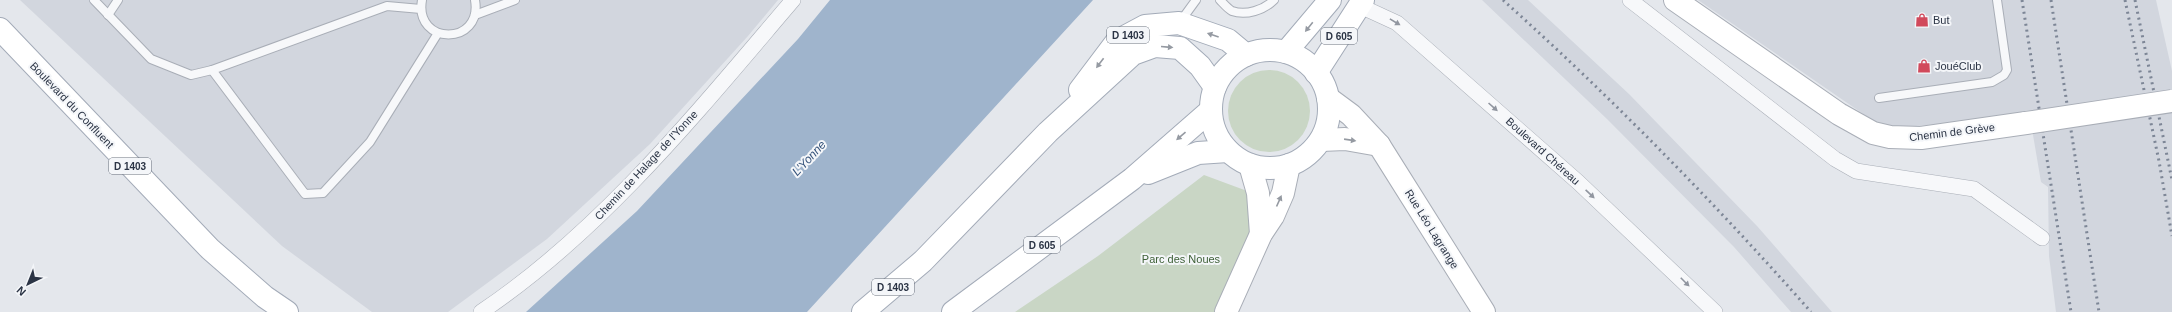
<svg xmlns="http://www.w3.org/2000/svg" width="2172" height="312" font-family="Helvetica,sans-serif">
<rect width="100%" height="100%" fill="#e4e7ec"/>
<g fill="#d2d6de">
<path d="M20,0H778L748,36L650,144L547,239L448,312H372L282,246Z"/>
<path d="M1482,0H1528L1629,94L1757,226L1832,312H1791L1734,247L1607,119Z"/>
<path d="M1698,0H2156L2172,71V95L2030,115L1885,129Z"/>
<path d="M2172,112V312H2056L2049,256L2048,187L2041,182L2032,129Z"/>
</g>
<g fill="#c9d6c5">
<circle cx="1269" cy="111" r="41"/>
<path d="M1204,175L1266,198L1215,312H1015L1098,256Z"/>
</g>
<path fill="#9fb4cc" d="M830,0H1093L807,312H526L637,211L798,39Z"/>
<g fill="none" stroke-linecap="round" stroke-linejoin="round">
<g stroke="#a9aeb7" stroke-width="10">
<g id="lane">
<path d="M94,0L151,59L191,75L212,70"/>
<path d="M422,0C414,46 483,46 475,0"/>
<path d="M1220,0C1223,3 1228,9 1232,11C1246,16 1264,10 1274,0"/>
<path d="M421,9L387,6L212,70L305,194L323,193L370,142L438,33"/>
<path d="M108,15L118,0"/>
<path d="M475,15L515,0"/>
<path d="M1180,22L1196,0"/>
<path d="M1879,98L1992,82L2004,75L2007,70L1997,0"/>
</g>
</g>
<g stroke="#a9aeb7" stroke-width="16">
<g id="street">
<path d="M1630,0L1835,159L1856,171L1974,189L2042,238"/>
<path d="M1360,6L1397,23L1578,182L1715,312"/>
<path d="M481,312C602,231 699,110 793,0"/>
</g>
</g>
<g stroke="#a9aeb7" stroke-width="24">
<g id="secondary">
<path d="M1675,0L1839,114L1873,133L1890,137L1921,138L2026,123"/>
<path d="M1328,98L1351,115L1379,145L1484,312"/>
<path d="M1321,140L1345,139L1379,145"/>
<path d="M1250,165L1258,193L1261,234"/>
<path d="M1226,312L1261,234L1273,216L1283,193L1289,165"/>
</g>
</g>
<g stroke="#a3abb8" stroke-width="24">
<g id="primary">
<path d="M0,29L210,249L265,297L287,312"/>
<circle cx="1270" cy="109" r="59"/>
<path d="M1286,52L1330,0"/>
<path d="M1316,73L1363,0"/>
<path d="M1080,90L1117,41L1145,26L1179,23L1228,40L1246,55"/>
<path d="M1148,173L1198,153L1228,151"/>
<path d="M863,312L923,261L1048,132L1133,54L1155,46L1180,48L1200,66L1215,87"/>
<path d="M953,312L1132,179L1211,110"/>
</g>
</g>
<use href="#lane" stroke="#f7f8fa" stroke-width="8"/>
<use href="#street" stroke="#f7f8fa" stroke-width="15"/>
<use href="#secondary" stroke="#fff" stroke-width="22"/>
<use href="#primary" stroke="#fff" stroke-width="22"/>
<g stroke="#7d8696" stroke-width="3" stroke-dasharray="2 4" stroke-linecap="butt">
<path d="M1503,0C1612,98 1714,202 1811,312"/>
<path d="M2022,0L2071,312"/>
<path d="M2051,0L2099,312"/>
<path d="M2125,0L2159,161L2172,236"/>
<path d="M2135,0L2172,180"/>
</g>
<g stroke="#a9aeb7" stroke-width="24" stroke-linecap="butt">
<path id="secondary-bridge" d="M2026,123L2172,101"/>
</g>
<use href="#secondary-bridge" stroke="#fff" stroke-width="22"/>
</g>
<defs><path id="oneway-solid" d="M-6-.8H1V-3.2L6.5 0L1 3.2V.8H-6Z"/></defs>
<g fill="#9196a0">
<use href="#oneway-solid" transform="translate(1395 22) rotate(31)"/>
<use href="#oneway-solid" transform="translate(1493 107) rotate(42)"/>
<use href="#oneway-solid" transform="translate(1590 194) rotate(43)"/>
<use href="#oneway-solid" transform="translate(1685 282) rotate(45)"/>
</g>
<g fill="#959aa2">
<use href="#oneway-solid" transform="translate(1309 27) rotate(129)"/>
<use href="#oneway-solid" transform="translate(1213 35) rotate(-161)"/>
<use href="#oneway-solid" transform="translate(1167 47) rotate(5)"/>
<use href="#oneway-solid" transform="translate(1100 63) rotate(127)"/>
<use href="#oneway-solid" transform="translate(1181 136) rotate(139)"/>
<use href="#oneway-solid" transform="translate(1350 140) rotate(8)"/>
<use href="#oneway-solid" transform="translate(1279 201) rotate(-66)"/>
</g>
<defs>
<g id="shop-bare" transform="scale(1.08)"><path d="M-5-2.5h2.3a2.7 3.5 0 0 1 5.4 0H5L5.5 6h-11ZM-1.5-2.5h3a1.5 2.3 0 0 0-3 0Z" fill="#d1495b" stroke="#f4f6f9" stroke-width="2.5" paint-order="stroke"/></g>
</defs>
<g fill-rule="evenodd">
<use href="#shop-bare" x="1922" y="20"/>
<use href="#shop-bare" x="1924" y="66"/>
</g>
<g text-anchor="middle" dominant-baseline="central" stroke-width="4" stroke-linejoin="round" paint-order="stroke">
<g fill="#f4f6f9" stroke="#676e7b" stroke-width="1">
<rect x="1107" y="27" width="42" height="16" rx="3"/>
<rect x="1321" y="28" width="36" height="16" rx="3"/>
<rect x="109" y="158" width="42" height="16" rx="3"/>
<rect x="1024" y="237" width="36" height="16" rx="3"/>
<rect x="872" y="279" width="42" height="16" rx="3"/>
</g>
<g font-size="10" font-weight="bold" fill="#2b3445">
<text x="1128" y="35">D 1403</text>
<text x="1339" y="36">D 605</text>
<text x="130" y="166">D 1403</text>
<text x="1042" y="245">D 605</text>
<text x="893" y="287">D 1403</text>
</g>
<g font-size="11" fill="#2b3445" stroke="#f4f6f9" text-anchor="start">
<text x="1933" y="20">But</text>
<text x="1935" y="66">JouéClub</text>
</g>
<g font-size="11" fill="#2b3445" stroke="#f4f6f9">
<text transform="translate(72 105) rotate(46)">Boulevard du Confluent</text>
<text transform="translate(1952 132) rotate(-7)">Chemin de Grève</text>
<text transform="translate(1543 151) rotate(42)">Boulevard Chéreau</text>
<text transform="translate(646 165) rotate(-47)">Chemin de Halage de l'Yonne</text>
<text transform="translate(1432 229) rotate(58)">Rue Léo Lagrange</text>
</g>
<g font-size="11" fill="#3f6138" stroke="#f4f6f9">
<text x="1181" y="259">Parc des Noues</text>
</g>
<g font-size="12" font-style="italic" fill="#34527a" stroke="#f4f6f9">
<text transform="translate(809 158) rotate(-47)">L'Yonne</text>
</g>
</g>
<g transform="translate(28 284) rotate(223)" stroke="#f4f6f9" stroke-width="3" paint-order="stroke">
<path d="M0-3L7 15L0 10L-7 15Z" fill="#2b3445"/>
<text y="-6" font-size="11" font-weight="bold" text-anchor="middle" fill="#2b3445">N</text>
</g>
</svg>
